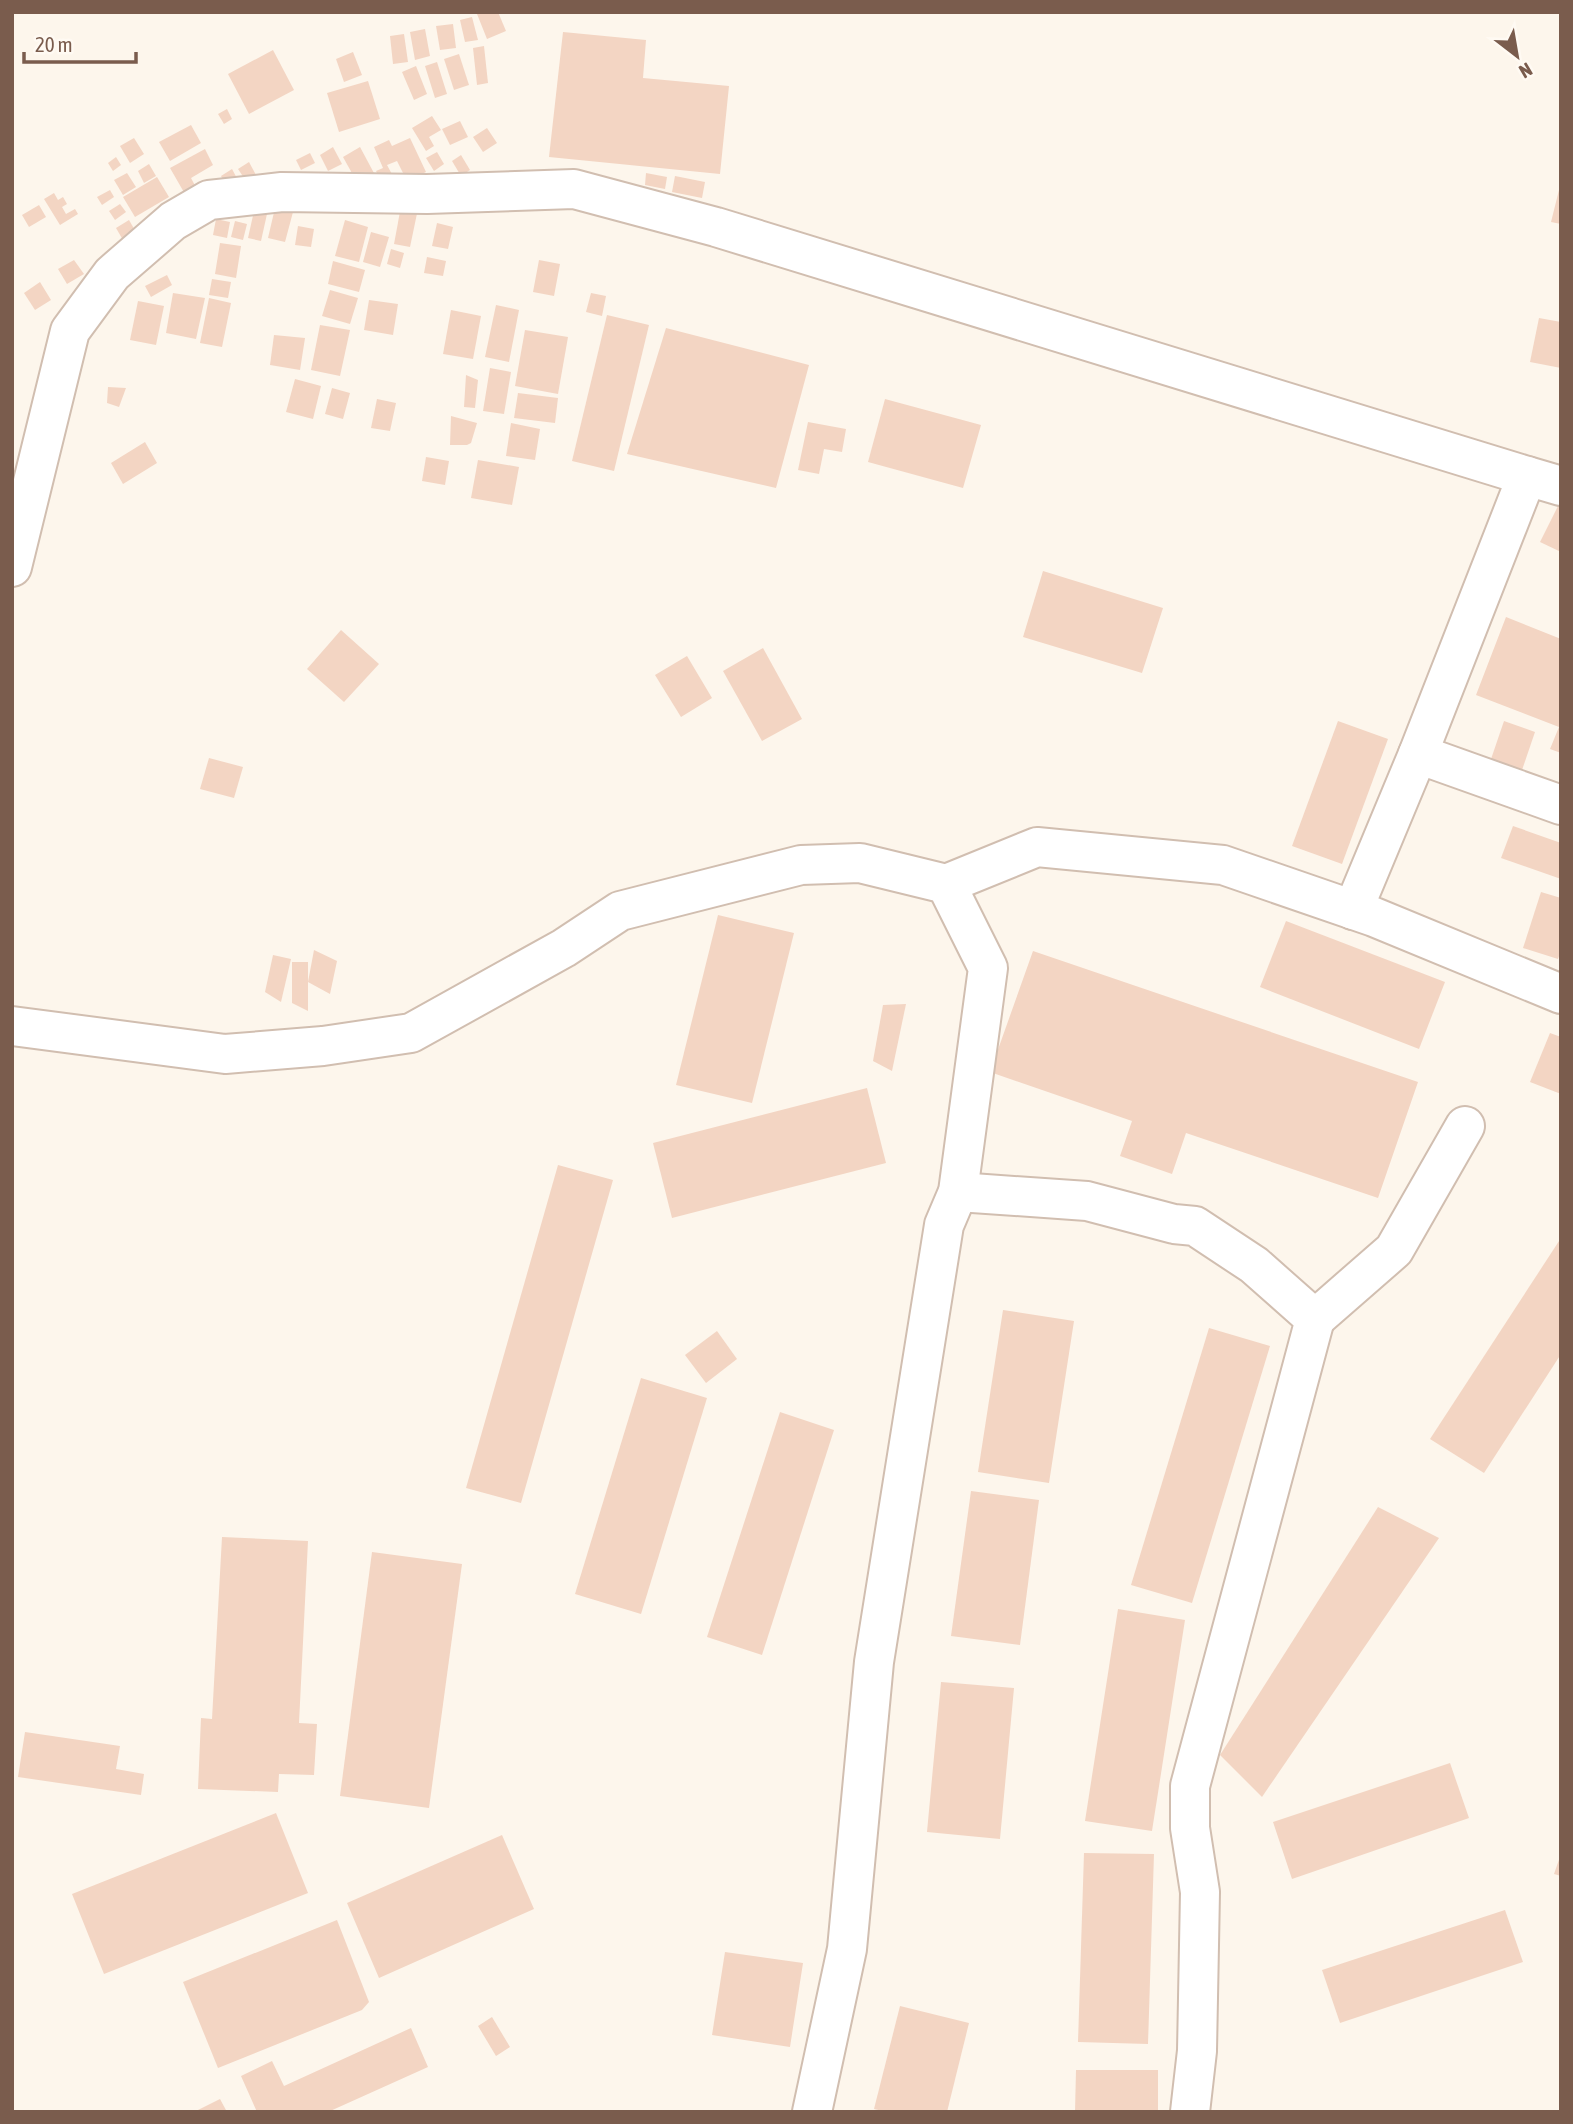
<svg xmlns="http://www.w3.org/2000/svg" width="1573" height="2124" font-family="'Asap Condensed',sans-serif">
<rect width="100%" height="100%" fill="#fdf6ec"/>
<g fill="#f3d5c3">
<path d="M482,12H498L506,31L487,39L477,14Z"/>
<path d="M472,17L478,40L465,42L460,20Z"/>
<path d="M453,24L456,48L440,50L436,26Z"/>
<path d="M425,29L430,56L415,60L410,32Z"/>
<path d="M563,32L646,40L643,78L729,86L720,174L549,157Z"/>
<path d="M404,34L408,62L393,64L390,36Z"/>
<path d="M484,46L488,83L477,85L473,48Z"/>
<path d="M273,50L294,90L249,114L228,74Z"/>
<path d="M353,52L362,75L344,82L336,59Z"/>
<path d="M459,54L469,85L454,90L444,59Z"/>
<path d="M437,62L447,94L435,98L425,66Z"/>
<path d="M416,66L427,94L414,100L402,72Z"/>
<path d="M368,81L380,119L339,132L327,93Z"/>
<path d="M227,109L232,119L224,124L218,114Z"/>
<path d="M432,116L441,130L429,137L434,146L426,151L412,128Z"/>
<path d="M460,121L468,137L450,145L442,129Z"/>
<path d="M191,125L201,143L170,161L159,142Z"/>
<path d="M487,128L497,143L483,152L473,137Z"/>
<path d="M134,138L144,154L130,163L120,146Z"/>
<path d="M410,138L426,172L407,181L397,161L387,165L394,178L383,184L376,171L383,168L374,147L389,140L392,146Z"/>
<path d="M333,147L342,164L328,171L320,155Z"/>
<path d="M360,147L375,175L358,184L343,157Z"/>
<path d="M205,149L213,165L191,178L200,195L189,201L170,168Z"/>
<path d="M437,152L444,164L434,171L426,158Z"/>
<path d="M310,153L315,163L301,170L296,160Z"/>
<path d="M461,155L470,170L461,176L452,161Z"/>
<path d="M116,157L121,165L113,171L108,163Z"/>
<path d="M249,162L256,175L246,181L238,169Z"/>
<path d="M149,164L156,176L144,183L138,171Z"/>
<path d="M232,169L240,184L228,190L221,176Z"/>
<path d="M127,173L136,187L123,195L114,180Z"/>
<path d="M646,173L667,177L665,189L645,185Z"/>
<path d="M675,176L705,182L702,198L672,192Z"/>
<path d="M157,177L169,197L135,217L123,197Z"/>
<path d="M1560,186L1561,187V224L1551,222Z"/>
<path d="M110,190L114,197L102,205L97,197Z"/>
<path d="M54,193L58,200L63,197L67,204L62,207L66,214L75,209L78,214L60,225L44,199Z"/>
<path d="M402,201L419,204L410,247L394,244Z"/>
<path d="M120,204L126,212L115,220L109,211Z"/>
<path d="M39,205L46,217L29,227L22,215Z"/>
<path d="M275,208L293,212L285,242L268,238Z"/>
<path d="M254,211L267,214L261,241L248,238Z"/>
<path d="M216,219L230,222L227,238L213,235Z"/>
<path d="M129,220L140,239L127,247L116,228Z"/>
<path d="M345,220L368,227L359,262L335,256Z"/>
<path d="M235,221L247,224L243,240L231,237Z"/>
<path d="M437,223L453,227L448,249L432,246Z"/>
<path d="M298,226L314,229L311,247L295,245Z"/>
<path d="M371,232L389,237L380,267L363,262Z"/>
<path d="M220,243L241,246L236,278L215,274Z"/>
<path d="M391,249L404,253L400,268L387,264Z"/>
<path d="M427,257L446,261L443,276L424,273Z"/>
<path d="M74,260L84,274L67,284L58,269Z"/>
<path d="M539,260L560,264L554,296L533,292Z"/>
<path d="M333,261L365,270L359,292L328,284Z"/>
<path d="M167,275L172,285L151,297L145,286Z"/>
<path d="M212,279L231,282L228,298L209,295Z"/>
<path d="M40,282L51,300L35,310L24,293Z"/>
<path d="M330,290L358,298L350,324L322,316Z"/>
<path d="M173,293L205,298L196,339L166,333Z"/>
<path d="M591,293L606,296L602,316L586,312Z"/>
<path d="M209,298L231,303L222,347L200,343Z"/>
<path d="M369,300L398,304L393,335L364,330Z"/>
<path d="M138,301L164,306L156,345L130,340Z"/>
<path d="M496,305L519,310L509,362L485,357Z"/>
<path d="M451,310L481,316L473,359L443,354Z"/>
<path d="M607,315L649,325L614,471L572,461Z"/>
<path d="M1539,318L1561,322V368L1530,362Z"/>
<path d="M320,325L350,330L340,376L311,370Z"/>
<path d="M666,328L809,365L776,488L627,454Z"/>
<path d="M525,330L568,337L558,394L515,386Z"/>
<path d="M274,335L305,338L300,370L270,365Z"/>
<path d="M490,368L511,372L504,414L483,411Z"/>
<path d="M466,375L478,380L475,408L464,407Z"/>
<path d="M295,379L321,386L313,419L286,412Z"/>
<path d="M108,387L126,388L119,407L107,403Z"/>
<path d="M332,388L350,393L343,419L325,414Z"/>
<path d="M518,393L558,398L555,423L514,418Z"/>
<path d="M377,399L396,403L390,431L371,428Z"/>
<path d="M885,399L981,425L963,488L868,462Z"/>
<path d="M451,416L477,423L471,443L467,445H450Z"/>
<path d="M808,422L846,429L842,452L824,449L819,474L798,470Z"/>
<path d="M511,423L540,429L535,460L506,456Z"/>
<path d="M145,442L157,463L123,484L111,463Z"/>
<path d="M426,457L449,461L445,485L422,481Z"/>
<path d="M478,460L519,467L512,505L471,498Z"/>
<path d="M1561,500V552L1540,542Z"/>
<path d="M1043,571L1163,608L1142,673L1023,637Z"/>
<path d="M1506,617L1561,639V753L1550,749L1559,727L1476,695Z"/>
<path d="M341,630L379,664L344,702L307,669Z"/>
<path d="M763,648L802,719L762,741L723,671Z"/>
<path d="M687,656L712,698L681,717L655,675Z"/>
<path d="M1338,721L1388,739L1342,864L1292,846Z"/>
<path d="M1504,721L1535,732L1520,776L1489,765Z"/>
<path d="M209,758L243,767L234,798L200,789Z"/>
<path d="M1513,826L1561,843V879L1501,858Z"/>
<path d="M1541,892L1561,898V951L1558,959L1523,948Z"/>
<path d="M718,915L794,933L752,1103L676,1085Z"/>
<path d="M1286,921L1445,982L1419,1049L1260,987Z"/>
<path d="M314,950L337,961L330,994L308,982Z"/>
<path d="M1033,951L1418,1082L1378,1198L1186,1133L1172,1174L1120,1156L1132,1121L990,1072Z"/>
<path d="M273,955L291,959L281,1002L265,992Z"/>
<path d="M292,962H308V1011L292,1003Z"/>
<path d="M906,1004L892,1071L873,1061L883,1005Z"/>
<path d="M1550,1033L1561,1037V1094L1530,1082Z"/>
<path d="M867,1088L886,1163L672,1218L653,1143Z"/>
<path d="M558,1165L613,1180L521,1503L466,1488Z"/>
<path d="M1561,1238V1354L1484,1473L1430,1439Z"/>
<path d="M1003,1310L1074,1321L1049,1483L978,1472Z"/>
<path d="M1209,1328L1270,1346L1192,1603L1131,1585Z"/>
<path d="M717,1331L737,1359L706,1383L685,1355Z"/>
<path d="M641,1378L707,1398L641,1614L575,1594Z"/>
<path d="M780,1412L834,1430L762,1655L707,1637Z"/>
<path d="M971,1491L1039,1500L1020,1645L951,1636Z"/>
<path d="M1378,1507L1439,1538L1262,1797L1220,1755Z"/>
<path d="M222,1537L308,1541L299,1723L317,1724L314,1775L279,1774L278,1792L198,1789L201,1718L212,1719Z"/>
<path d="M372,1552L462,1564L429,1808L340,1796Z"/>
<path d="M1118,1609L1185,1620L1152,1831L1085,1821Z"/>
<path d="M941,1682L1014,1688L1000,1839L927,1832Z"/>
<path d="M25,1732L120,1746L116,1769L144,1774L141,1795L18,1777Z"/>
<path d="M1450,1763L1469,1818L1292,1879L1273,1822Z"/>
<path d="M276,1813L308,1893L104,1974L72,1894Z"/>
<path d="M502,1835L534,1909L379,1978L347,1903Z"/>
<path d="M1084,1853L1154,1854L1148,2044L1078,2042Z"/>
<path d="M1561,1854V1876L1554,1874Z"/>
<path d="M1505,1910L1523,1962L1340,2023L1322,1970Z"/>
<path d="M337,1920L369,2002L362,2010L218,2068L183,1982Z"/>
<path d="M725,1952L803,1963L790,2047L712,2035Z"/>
<path d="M900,2006L969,2023L947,2112H887L874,2109Z"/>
<path d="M492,2017L510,2047L496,2056L478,2026Z"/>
<path d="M411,2028L428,2067L328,2112H257L241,2076L272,2061L284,2086Z"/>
<path d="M1076,2070H1158V2112H1075Z"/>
<path d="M220,2099L227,2112H194Z"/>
</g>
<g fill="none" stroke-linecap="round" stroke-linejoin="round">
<g stroke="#d1beb0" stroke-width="42">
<g id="minor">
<path d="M12,567L70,331L112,274L173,221L209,200L282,192L427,194L574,189L716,227L1527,476"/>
<path d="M1418,754L1561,805"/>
<path d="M946,884L1037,847L1223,865L1374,917L1561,994"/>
<path d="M1353,910L1418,754L1527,476L1561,486"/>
<path d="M12,1026L225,1054L323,1046L411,1033L564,948L620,911L801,865L860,863L946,884L988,968L958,1192L944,1225L874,1662L847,1949L812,2112"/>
<path d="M958,1192L1087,1201L1174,1224L1195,1226L1254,1265L1315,1319L1190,1786V1828L1200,1892L1197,2051L1190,2112"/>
<path d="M1315,1319L1394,1250L1465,1126"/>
</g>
</g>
<use href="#minor" stroke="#fff" stroke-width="38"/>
</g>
<rect width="1573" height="2124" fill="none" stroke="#7a5c4d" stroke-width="28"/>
<g transform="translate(1517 56) rotate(149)" stroke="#fffaf3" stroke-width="5" paint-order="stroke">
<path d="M0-5L12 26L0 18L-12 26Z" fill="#7a5c4d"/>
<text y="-10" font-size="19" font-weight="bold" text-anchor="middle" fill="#7a5c4d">N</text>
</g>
<path d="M24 52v10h112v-10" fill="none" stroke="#7a5c4d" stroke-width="3.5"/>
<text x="35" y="52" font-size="21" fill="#7a5c4d" stroke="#fffaf3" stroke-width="5" paint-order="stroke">20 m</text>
</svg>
